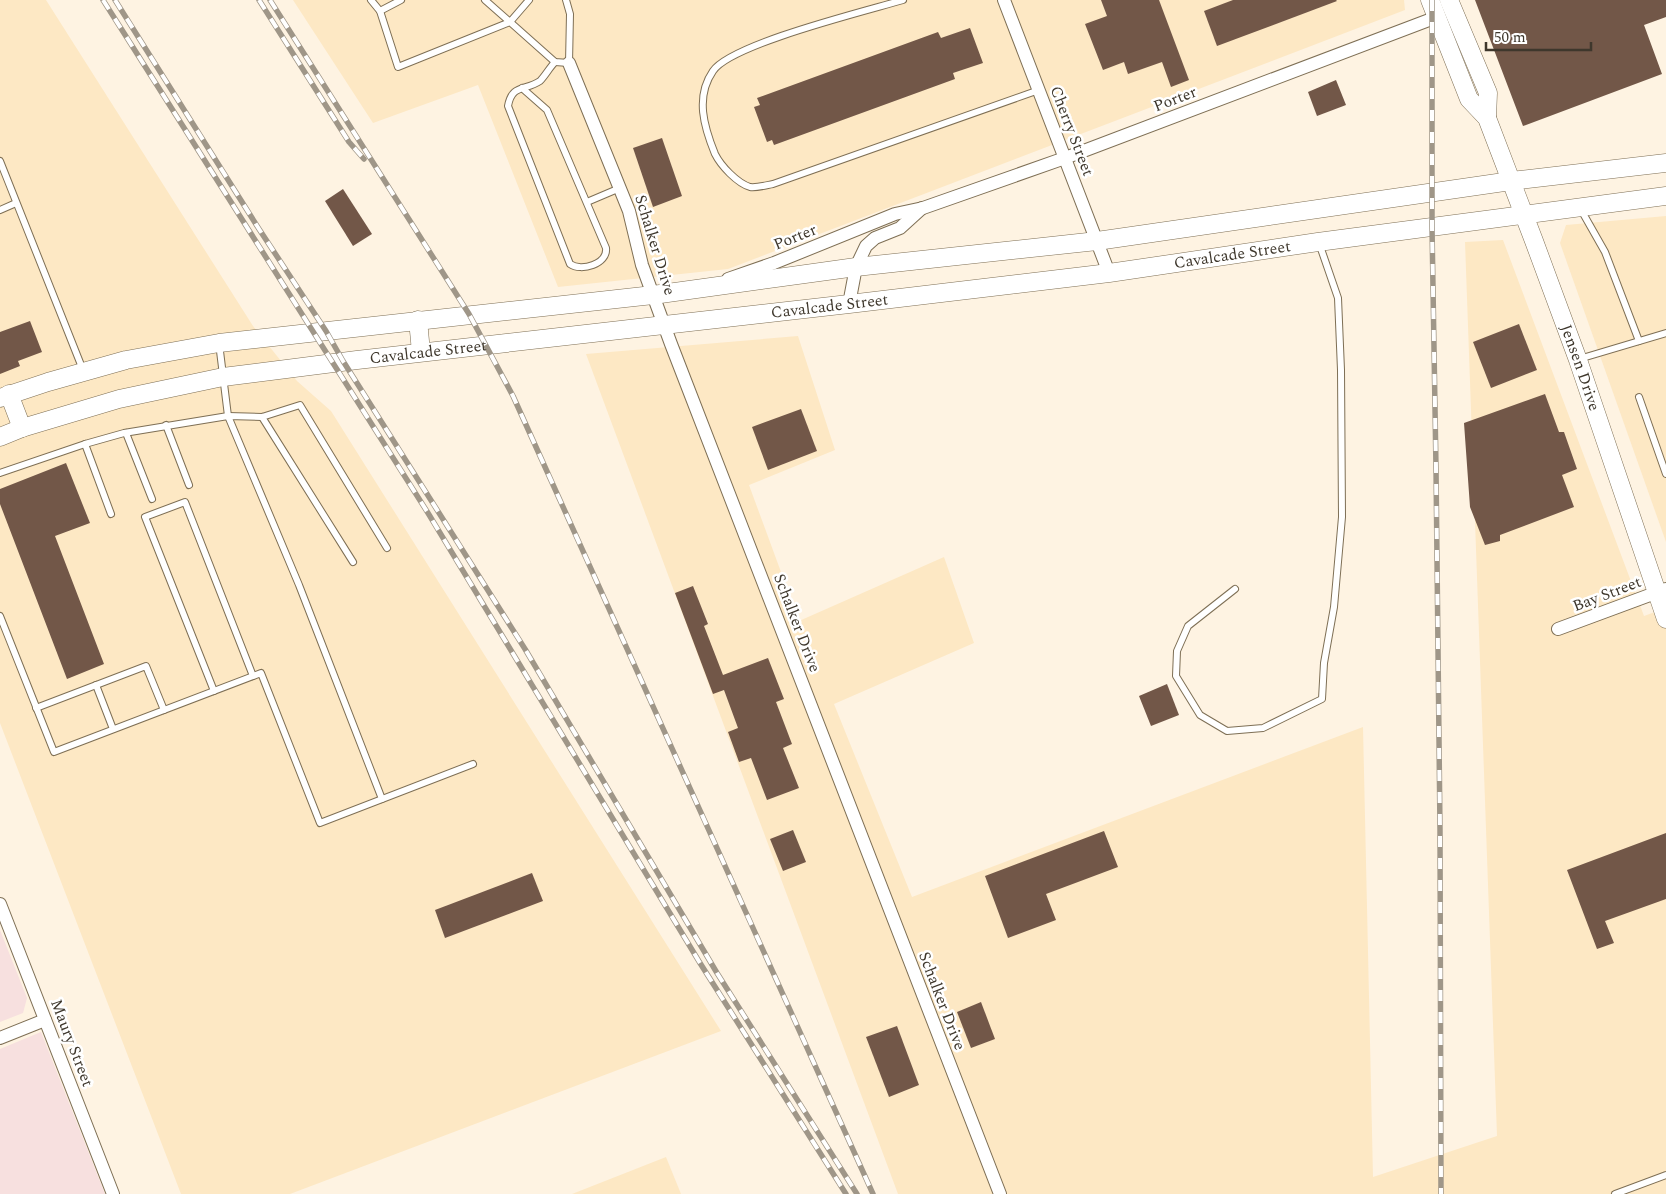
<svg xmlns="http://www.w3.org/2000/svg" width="1666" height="1194" font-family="Spectral,serif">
<rect width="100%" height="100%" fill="#fef3e2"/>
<g fill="#fde8c4">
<path d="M0,0H46L253,326L297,381L331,411L721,1031L290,1194H181L0,723Z"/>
<path d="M293,0H1404L1405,10L728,269L558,287L478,85L373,123Z"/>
<path d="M1666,216V542L1560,243L1566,225Z"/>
<path d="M1503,240L1644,616L1666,608V1194H898L586,354L798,336L835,450L749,485L799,621L944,557L974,643L834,704L912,897L1363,727L1373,1177L1497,1136L1465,242Z"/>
<path d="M666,1157L681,1194H572Z"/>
</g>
<g fill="#f7e0df">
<path d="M0,930L27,998L23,1013L0,1022Z"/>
<path d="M41,1032L105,1194H0V1049Z"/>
</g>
<g fill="#725748">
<path d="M1101,0H1159L1189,80L1171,87L1162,62L1128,74L1124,62L1103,70L1085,24L1107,16Z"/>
<path d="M1233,0H1336L1337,1L1217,46L1204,11Z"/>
<path d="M1475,0H1666V17L1644,25L1662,74L1523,126Z"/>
<path d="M970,28L983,63L953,73L955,79L774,145L772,140L767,142L754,107L760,105L757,98L938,32L941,38Z"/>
<path d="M1336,80L1346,105L1317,116L1308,92Z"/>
<path d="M662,138L682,196L653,207L633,148Z"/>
<path d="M343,189L372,234L353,246L325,201Z"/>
<path d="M30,321L42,352L18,361L20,366L0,374V332Z"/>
<path d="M1519,324L1537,370L1491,388L1473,342Z"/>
<path d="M1545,394L1559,432H1564L1577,469L1562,475L1574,507L1500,535V541L1485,545L1470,507L1464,423Z"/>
<path d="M801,409L817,451L768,470L752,427Z"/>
<path d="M66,463L90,523L55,536L104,664L67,679L0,504V489Z"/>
<path d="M693,586L708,624L704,626L723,675L768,658L784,699L776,702L792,744L783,748L799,788L767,800L751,758L739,762L728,732L738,728L724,690L713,694L675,593Z"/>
<path d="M1167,684L1179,715L1151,726L1139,696Z"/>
<path d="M793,830L806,862L783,871L770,839Z"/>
<path d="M1104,831L1118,867L1046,894L1056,920L1008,938L985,876Z"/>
<path d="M1666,833V899L1605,921L1614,943L1597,949L1567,870Z"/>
<path d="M532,873L543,901L445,938L435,910Z"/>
<path d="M981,1002L995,1039L971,1048L957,1012Z"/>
<path d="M897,1026L919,1085L889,1097L866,1037Z"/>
</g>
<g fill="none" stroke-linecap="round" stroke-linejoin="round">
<g stroke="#7e6f55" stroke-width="8">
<g id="service">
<path d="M371,0L380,11L398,67L510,22L555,62L569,63L570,14L566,0"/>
<path d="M485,0L510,22L529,0"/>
<path d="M903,0C866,11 731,44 713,71C695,97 704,127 715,154C721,166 737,183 750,187C757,188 767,185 773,184L1039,90"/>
<path d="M380,11L401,0"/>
<path d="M522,88L547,110L606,248C608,264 581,272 570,264L508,106C512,84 525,91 540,81C545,76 550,67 555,62"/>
<path d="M0,161L83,370"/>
<path d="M587,202L620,188"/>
<path d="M1580,208L1605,252L1639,341"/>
<path d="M0,210L16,203"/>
<path d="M219,343L228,416L299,585L382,799"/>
<path d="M1579,359L1666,333"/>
<path d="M1639,397L1666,474"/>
<path d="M262,417L353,562"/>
<path d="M166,425L189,485"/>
<path d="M126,433L152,499"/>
<path d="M85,444L111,514"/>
<path d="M0,473L85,444L124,433L228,416L262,417L300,405L387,548"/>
<path d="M1235,589L1188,626L1177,651L1176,676L1200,715L1227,731L1263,728L1322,699L1324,663L1334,607L1342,517L1341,370L1338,298L1319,243"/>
<path d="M0,616L54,752L261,673L320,823L473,764"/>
<path d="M96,685L113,729"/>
<path d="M214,691L145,517L185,502L253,676"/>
<path d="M36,708L146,666L164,710"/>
<path d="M1615,1194L1666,1175"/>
</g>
</g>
<g stroke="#7e6f55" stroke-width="14">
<g id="minor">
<path d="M1004,0L1109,273"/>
<path d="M569,63L629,211L642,265L671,344L1000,1194"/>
<path d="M728,279L774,263L895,214L923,208L1065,158L1437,17"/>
<path d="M849,304L856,267L866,246L875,238L900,228L922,208"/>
<path d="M1558,629L1666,589"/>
<path d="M0,904L113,1194"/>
<path d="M0,1038L45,1020"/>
</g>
</g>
<g stroke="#7e6f55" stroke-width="19">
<g id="secondary">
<path id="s1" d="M1430,0L1469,99L1487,118L1534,241L1578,360L1666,619"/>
<path d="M1449,0L1488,93L1487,118"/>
<path d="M418,320L421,352"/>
<path d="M9,394L22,428"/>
<path d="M0,398L48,382L126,360L219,343L653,295L856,267L1097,241L1511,181L1666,163"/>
<path id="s2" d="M0,437L22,428L119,399L223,377L357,360L849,304L1109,273L1318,242L1666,196"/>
</g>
</g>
<use href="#service" stroke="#fff" stroke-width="6"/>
<use href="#minor" stroke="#fff" stroke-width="12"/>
<use href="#secondary" stroke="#fff" stroke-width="18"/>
<g stroke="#9f9688" stroke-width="5.5">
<g id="rail">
<path d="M103,0L428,513L700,963L846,1194"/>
<path d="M115,0L259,229L326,331L343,361L525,649L717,973L857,1194"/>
<path d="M259,0L349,142L364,159"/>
<path d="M270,0L469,314L513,396L873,1194"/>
<path d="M1432,0V227L1436,468L1440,830L1441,1194"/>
</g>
</g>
<use href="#rail" stroke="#fff" stroke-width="4" stroke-dasharray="11" stroke-linecap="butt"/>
</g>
<g text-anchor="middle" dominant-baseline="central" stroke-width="5" stroke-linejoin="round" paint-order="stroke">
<g font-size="16" fill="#3e372c" stroke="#fff">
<text transform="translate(1175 99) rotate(-21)">Porter</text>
<text transform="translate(1072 131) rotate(69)">Cherry Street</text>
<text transform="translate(795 237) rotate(-22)">Porter</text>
<text transform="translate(655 245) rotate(73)">Schalker Drive</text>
<text stroke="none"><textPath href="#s2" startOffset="1248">Cavalcade Street</textPath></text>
<text stroke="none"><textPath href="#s2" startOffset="842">Cavalcade Street</textPath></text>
<text stroke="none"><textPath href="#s2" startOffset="438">Cavalcade Street</textPath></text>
<text stroke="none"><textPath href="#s1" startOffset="399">Jensen Drive</textPath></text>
<text transform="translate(1607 594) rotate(-21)">Bay Street</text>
<text transform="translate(797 623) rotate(69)">Schalker Drive</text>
<text transform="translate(942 1001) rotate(69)">Schalker Drive</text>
<text transform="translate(72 1043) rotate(69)">Maury Street</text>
</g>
</g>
<path d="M1486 42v8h105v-8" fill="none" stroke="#3e372c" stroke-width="2.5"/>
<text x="1494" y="42" font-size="15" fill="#3e372c" stroke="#ffffff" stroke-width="4" paint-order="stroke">50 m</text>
</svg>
